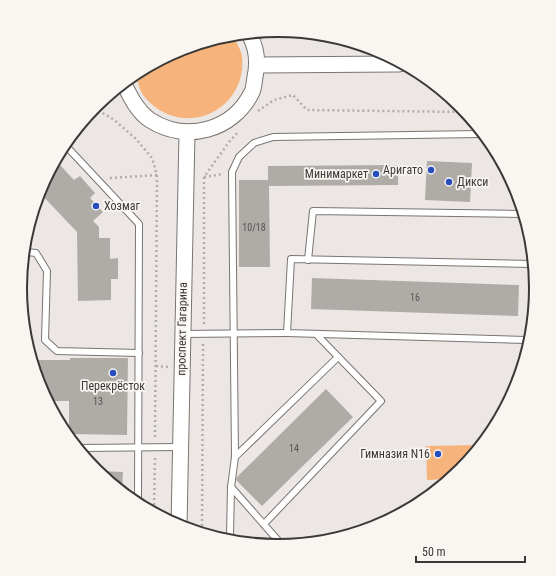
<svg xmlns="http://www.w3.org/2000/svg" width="556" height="576" font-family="'Roboto Condensed',sans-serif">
<rect width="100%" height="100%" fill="#ece7e4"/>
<g fill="#f6b47c">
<path d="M235,39C237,44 241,50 242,56C247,98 207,130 167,114C158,110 149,103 143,95C140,91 139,84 136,78L179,50Z"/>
<path d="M478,445L460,471L448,479L427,480L426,446Z"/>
</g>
<g fill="#afaba7">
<path d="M427,161L472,163L470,202L425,200Z"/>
<path d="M60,165L74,180L80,176L95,193L90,198L103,212L93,221L99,227V238H110V259L118,258V279H111V300L78,301L77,232L39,192L49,175Z"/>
<path d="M398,165V185L269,186L270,267H239V180H268V166Z"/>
<path d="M312,278L519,285L518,316L311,309Z"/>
<path d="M70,358H128L127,435L71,434L69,431V401H49L40,387L34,360H70Z"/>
<path d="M326,389L353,417L262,506L236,480L237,477Z"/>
<path d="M97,471L123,472L122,488L114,483Z"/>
</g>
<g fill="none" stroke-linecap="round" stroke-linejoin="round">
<g stroke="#797571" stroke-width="8">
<g id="service">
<path d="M68,148L139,224L138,499"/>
<path d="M27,252L36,253L47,271L45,340L57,351L139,353"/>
<path d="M308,260L313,211L521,214"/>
<path d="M182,334L287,333"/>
<path d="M526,340L287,333L291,259L531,264"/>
<path d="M80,448L179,447"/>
<path d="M235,457L338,357"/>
<path d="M231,487L282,545"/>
<path d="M264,524L381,401L316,334"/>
<path d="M230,536L231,487L235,457L232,172L239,157L254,143L273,137L480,134"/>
</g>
</g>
<g stroke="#797571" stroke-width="17">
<g id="tertiary">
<path d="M257,65L399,64"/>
<path d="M125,86C131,98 138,112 150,120C186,143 233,131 252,92C254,88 254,82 255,77C258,63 257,49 250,36"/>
<path d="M179,526L187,133"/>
</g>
</g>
<g stroke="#b0acaa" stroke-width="2.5" stroke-dasharray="2 3" stroke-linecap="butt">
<path d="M296,34H299"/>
<path d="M94,108L113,119L136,139L152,158L157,175L155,437"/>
<path d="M258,111L274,100L293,95L307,110L465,112"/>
<path d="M204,177L223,174"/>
<path d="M110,178L157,175"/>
<path d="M204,324V177L229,142L239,131"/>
<path d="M156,366L169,367"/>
<path d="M154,510L155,456"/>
<path d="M202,531L203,343"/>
</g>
<use href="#service" stroke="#fff" stroke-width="6"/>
<use href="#tertiary" stroke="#fff" stroke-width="15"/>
</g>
<g fill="#284dbc" stroke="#f9f5f1" stroke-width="1.5">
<circle cx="431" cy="170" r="4"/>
<circle cx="376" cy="174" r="4"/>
<circle cx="449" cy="182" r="4"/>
<circle cx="96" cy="206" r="4"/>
<circle cx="113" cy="373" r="4"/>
<circle cx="438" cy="454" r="4"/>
</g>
<g text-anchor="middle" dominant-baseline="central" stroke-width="3.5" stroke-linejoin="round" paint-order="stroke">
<g font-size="10" fill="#585654">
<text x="254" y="227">10/18</text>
<text x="415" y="297">16</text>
<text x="98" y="401">13</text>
<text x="294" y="448">14</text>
</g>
<g font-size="12" fill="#3b3938" stroke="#f9f5f1" text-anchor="end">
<text x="423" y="170">Аригато</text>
<text x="368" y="174">Минимаркет</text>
<text x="457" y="182" text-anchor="start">Дикси</text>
<text x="104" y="206" text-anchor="start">Хозмаг</text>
<text x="113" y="386" text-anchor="middle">Перекрёсток</text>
<text x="430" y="454">Гимназия N16</text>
</g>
<g font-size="12" fill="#3b3938" stroke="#f9f5f1">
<text transform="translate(182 329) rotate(-89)">проспект Гагарина</text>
</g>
</g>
<path d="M0 0H556V576H0ZM27 288a251 251 0 1 1 502 0a251 251 0 1 1-502 0Z" fill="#f9f5f1" fill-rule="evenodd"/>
<path fill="none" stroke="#3b3938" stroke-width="2" d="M27 288a251 251 0 1 1 502 0a251 251 0 1 1-502 0Z"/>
<path d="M416 556v6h109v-6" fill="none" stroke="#3b3938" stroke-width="2"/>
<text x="422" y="556" font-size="12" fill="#3b3938" stroke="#f9f5f1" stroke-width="3" paint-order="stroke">50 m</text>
</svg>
